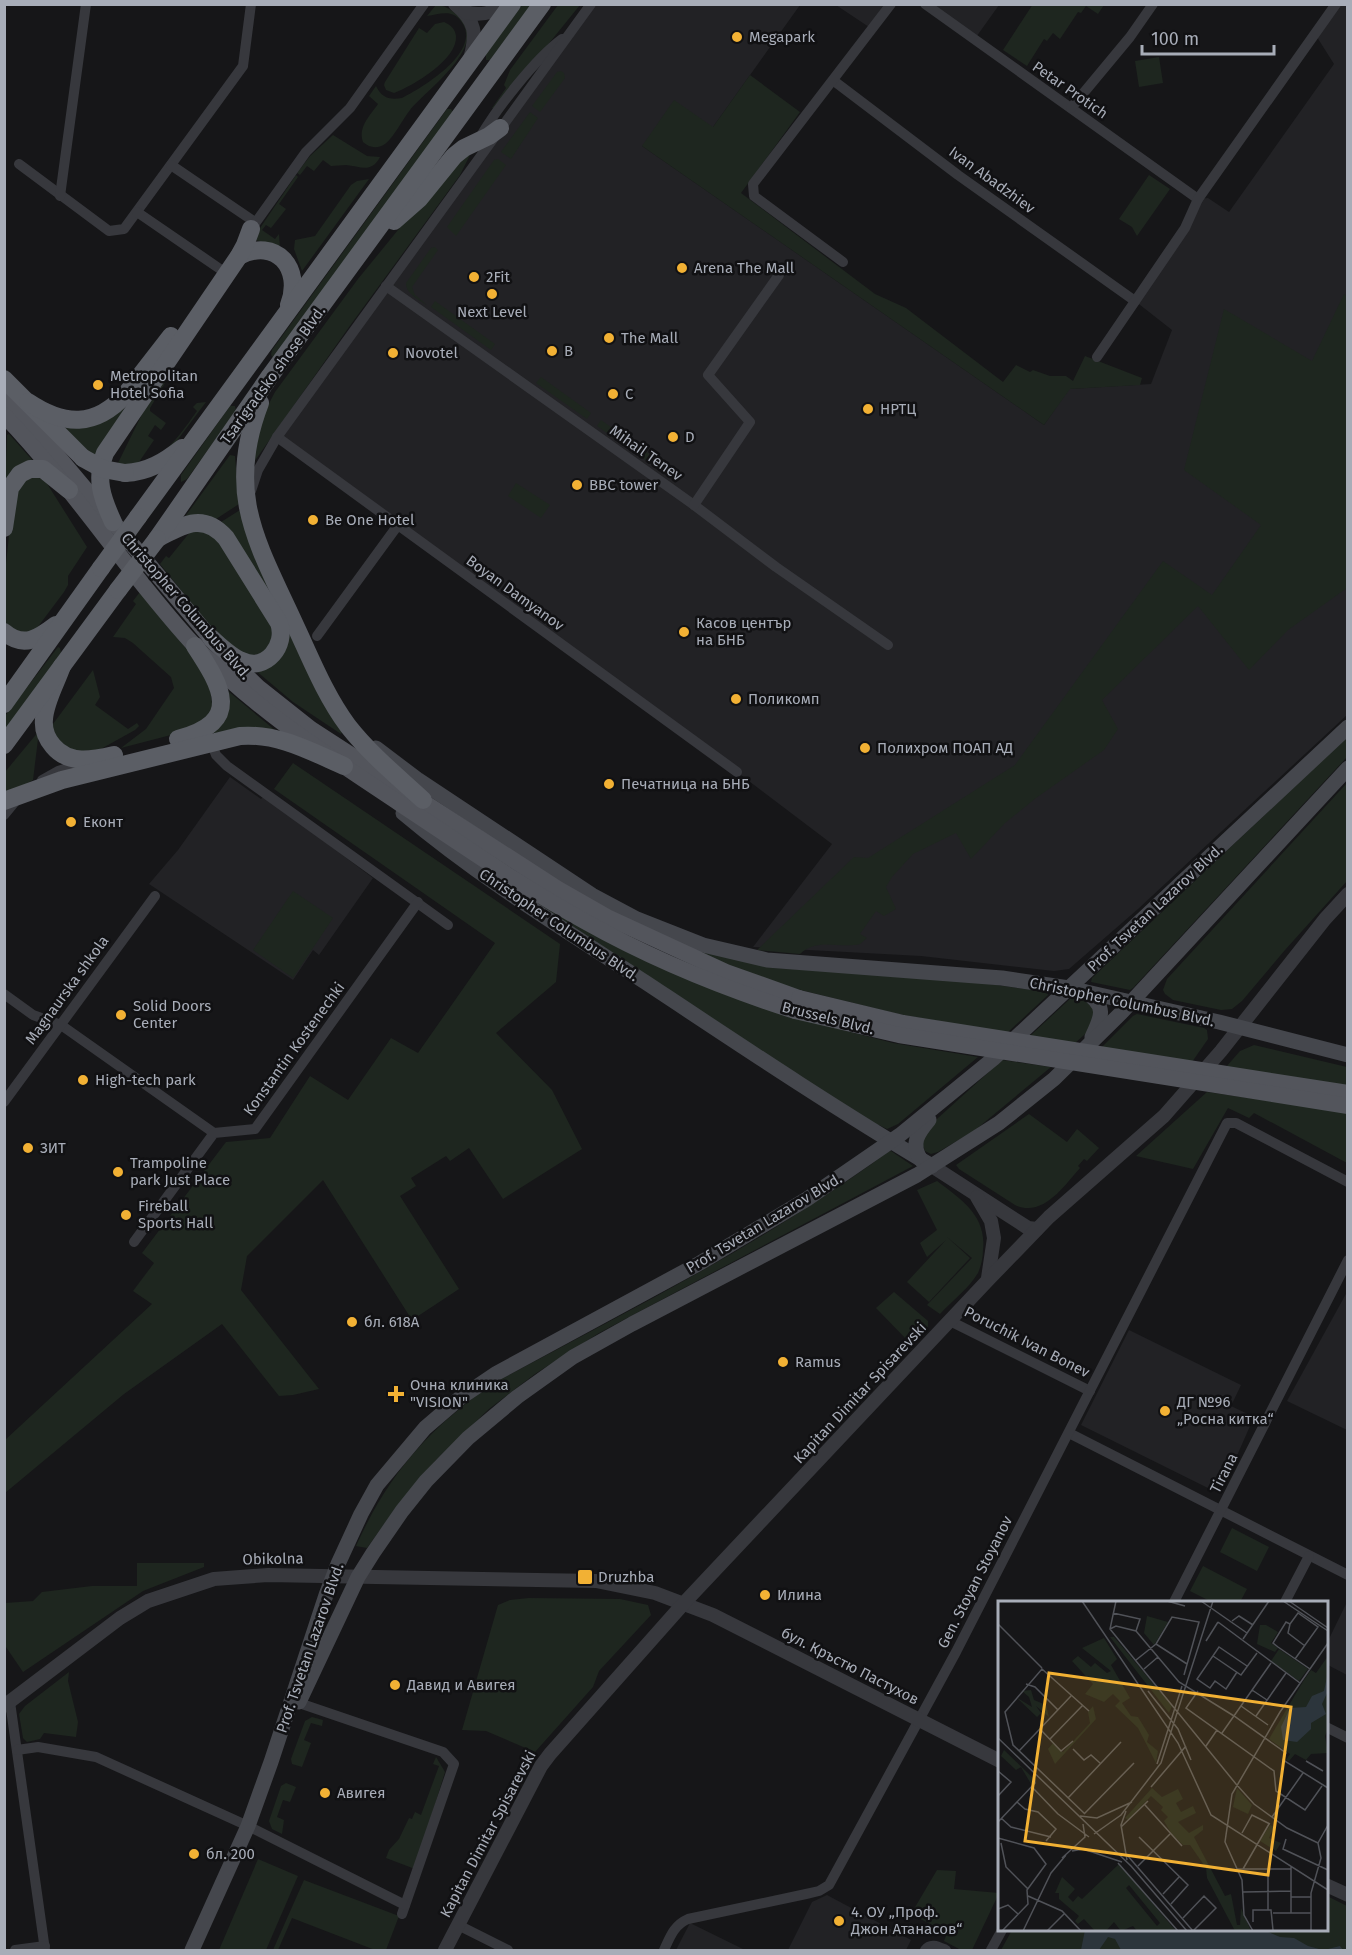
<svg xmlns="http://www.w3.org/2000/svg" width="1352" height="1955" font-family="'Fira Sans',sans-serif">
<rect width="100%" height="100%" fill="#161618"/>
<g fill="#222225">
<path d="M591,5H800L713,127L642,146L1044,425L1069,389L1151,384L1172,330L1135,301L1198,199L1208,198L1229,212L1334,64L1315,34L1336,5H1347V715L1138,909L1069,969L1054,971L921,956L753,947L832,844L737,772L277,437Z"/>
<path d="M836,5H891L872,29Z"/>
<path d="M925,5H999L974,40Z"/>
<path d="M230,777L261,799L264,796L373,878L319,955L313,950L293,980L149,884L178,850Z"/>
<path d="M1347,1292V1430L1287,1401Z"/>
<path d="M1129,1330L1241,1385L1231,1406L1254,1417L1220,1494L1081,1425Z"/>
<path d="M1347,1602V1675L1326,1664L1327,1643Z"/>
<path d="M827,1895L911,1940L906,1950H788L812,1902Z"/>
<path d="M690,1923L745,1950H676Z"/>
</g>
<g fill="#1e261f">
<path d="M1033,4H1104V5L1098,14L1086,6L1081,13L1078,12L1060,39L1053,33L1047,41L1044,39L1027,66L1003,50Z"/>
<path d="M436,5C444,5 450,9 456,14C494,43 427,89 410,110C402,120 395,136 385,144C377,149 370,148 363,142C358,127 369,117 378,104L369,96L376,86C382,98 389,100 402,98C422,88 480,53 463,24C454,8 440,14 427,16Z"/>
<path d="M522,5H531L490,60H486V54Z"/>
<path d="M558,5H580L495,110L492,108L506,88L504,85L510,70Z"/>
<path d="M444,22C451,25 455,29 456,36C458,59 413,86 394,93L386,90L384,85L385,82L419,28L427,33L435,24Z"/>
<path d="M1159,57L1163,83L1139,87L1135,61Z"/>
<path d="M561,71L564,73L565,78L540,112L532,106L557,72Z"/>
<path d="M750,75L800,112L741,193L875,294L906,308L1003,382L1016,365L1030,372L1033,370L1050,376H1066L1073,381L1085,356L1142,378L1140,385L1070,389L1044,425L642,146L674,100L713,127Z"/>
<path d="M447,109H451L453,112L276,356L272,357L271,354L272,350Z"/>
<path d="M530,112L538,118L511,159L501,152Z"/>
<path d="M333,135L367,156L380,157C371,174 360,166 346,165C341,165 336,166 331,166L323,160L314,171L307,166L300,175L297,173L310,156Z"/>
<path d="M473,149L460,175L349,327L254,462C255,437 263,414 275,392L358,279L447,170Z"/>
<path d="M498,159L506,165L456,236L447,227L494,160Z"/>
<path d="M296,175L298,177L279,204L286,209L271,228L266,225L262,230L275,239L279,234L280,248L272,244L255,240L254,237Z"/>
<path d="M1149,175L1170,189L1137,236L1132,227L1119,219Z"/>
<path d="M369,179L302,271L294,249L295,240L315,236L351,185L357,181Z"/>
<path d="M435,247L438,250L412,287L415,295L427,305C419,300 406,294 406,283L431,248Z"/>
<path d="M1344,294L1348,297L1347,588L1288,630L1249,670L1198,606L1102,700L1118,729L1104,750L1036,798L1005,823L971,859L956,833L913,854L892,877L886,887L896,909L884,916L876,911L860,934L867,938L860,944C839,949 818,937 800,954L757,950L854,857L868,858L1015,765L1163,561L1212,595L1261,525L1184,470L1224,309L1312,361Z"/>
<path d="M435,301L495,344L491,350L431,307Z"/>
<path d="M167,377L168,378L150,408V411L166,423L161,430L155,425L148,436L154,440L139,462C163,462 184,429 197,411L193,407L197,403L206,402L173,446L150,462L117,465L147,404Z"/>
<path d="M541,377L591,413L587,419L536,383Z"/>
<path d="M129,401L96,458L63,427Z"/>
<path d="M230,406H235L236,411L187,479L181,482V475Z"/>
<path d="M601,420L652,456L648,462L597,426Z"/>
<path d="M9,434L34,462L5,487L7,435Z"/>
<path d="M230,455L235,456L239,504L213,521L184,518Z"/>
<path d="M38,477L46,482L87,547L68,576V585L64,592L31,636L5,625V573L14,488L20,479Z"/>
<path d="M516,483L550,505L541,518L508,496Z"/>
<path d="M240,510L342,732L341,734L293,702L255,670L283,649L221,522Z"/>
<path d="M190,532H213L277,633L264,654L239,656L204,619L160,564L166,556L169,558Z"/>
<path d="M140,592L208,673L213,711L194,729L121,748L146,729L174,688L171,677L133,643L125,638L113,637L136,604L133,601Z"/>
<path d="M58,647L60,648L61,653L5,730V716Z"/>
<path d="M93,670L100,697L95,705L128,729L137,723L139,726L135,730L99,750L68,752L50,728Z"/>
<path d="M228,691L276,731H233L205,734Z"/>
<path d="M39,731L33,780L5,796V772Z"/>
<path d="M1347,737V757L1133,988L1130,990L1091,982L1092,978Z"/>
<path d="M293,763L560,944L556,982L496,1033L552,1090L582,1149L503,1199L469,1148L450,1161L446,1156L411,1178L416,1186L400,1196L459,1289L412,1320L323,1180L247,1256L241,1290L319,1389L293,1395L279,1396L222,1324L124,1394L5,1493V1440L152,1304L133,1291L154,1263L142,1253L226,1142L270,1138L310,1076L348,1100L391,1038L418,1053L495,943L274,789Z"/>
<path d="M1347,783V881L1285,950L1242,1001L1232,1009L1221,1010L1173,1000L1165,994L1163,990L1167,979Z"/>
<path d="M508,886L793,1017L893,1043L978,1057L898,1124L887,1129L879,1125L877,1126Z"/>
<path d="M293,891L333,918L293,978L253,950Z"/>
<path d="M692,947L779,968L961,980L1047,992L1048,995L1007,1033L898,1014L776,984L709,959Z"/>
<path d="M1071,998H1083L1094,1004L1093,1027L1075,1043L1030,1036Z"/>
<path d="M1137,1014L1204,1028L1207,1030L1208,1039L1192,1062L1101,1048L1133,1016Z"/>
<path d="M1254,1045L1347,1067V1086L1226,1067L1240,1051Z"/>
<path d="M1002,1060L1051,1067L974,1131L938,1152L931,1154L925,1151L920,1137L927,1128Z"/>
<path d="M1207,1092L1347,1112V1163L1254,1113L1249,1118L1228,1108L1193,1169L1136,1156Z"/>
<path d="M1029,1114L1067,1142L1077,1129L1099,1148L1087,1161L1084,1159L1078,1166L1080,1168C1064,1186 1043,1218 1015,1205L959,1169L956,1165Z"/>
<path d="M891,1151L913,1166L599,1333L535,1374L489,1409L436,1460L398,1505L367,1548L356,1546C389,1473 429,1428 494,1383C628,1311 765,1243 888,1152Z"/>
<path d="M937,1181C961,1199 987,1216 983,1250C983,1258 981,1266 978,1273C969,1288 952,1301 940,1314L927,1305L972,1258L947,1237L970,1258L929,1302L907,1282L946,1240L927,1257L920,1243L937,1230L917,1190Z"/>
<path d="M894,1292L928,1321V1327L911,1344L876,1308Z"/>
<path d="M1232,1528L1269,1547L1257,1571L1220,1552Z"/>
<path d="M137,1563H204V1567L143,1591L23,1672L6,1647H5V1603L33,1601L42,1592L92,1586H137Z"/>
<path d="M1203,1566L1247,1589L1240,1602H1212L1190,1591Z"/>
<path d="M529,1598L620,1599L648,1605L651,1615L599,1671L593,1687L535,1752L486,1731L462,1730L498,1605L510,1600Z"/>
<path d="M69,1672L68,1681L78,1722L76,1737L44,1733L40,1739L27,1742L23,1738L19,1714L25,1706Z"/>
<path d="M312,1717L323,1720L322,1726L311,1723L304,1740L311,1743L302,1767L292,1764L291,1759L305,1721Z"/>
<path d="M436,1757L445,1772L415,1869L386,1858L389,1850L399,1839L409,1818L412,1819L415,1812L421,1815L439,1766L433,1764Z"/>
<path d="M286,1783L296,1787L290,1802L283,1800L277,1817L284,1820L282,1834L272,1829L269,1821L281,1786Z"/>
<path d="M258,1859L298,1876L266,1950H219Z"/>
<path d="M937,1870L956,1871L954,1889L999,1893L972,1950H961L944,1941L947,1933L911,1914Z"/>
<path d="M304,1880L399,1916L386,1950H375L292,1918L278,1950H273Z"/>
<path d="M1327,1896L1347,1906V1950H1001L1012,1930H1326Z"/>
</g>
<path fill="#2c353c" d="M1085,1930H1264L1280,1937L1294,1938L1308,1946L1319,1949H1328L1340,1946L1343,1950H1121L1115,1939L1108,1937L1099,1950H1081Z"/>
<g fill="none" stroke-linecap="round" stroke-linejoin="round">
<g stroke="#37383d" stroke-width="10">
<path d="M925,4L1198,199"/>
<path d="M834,81L958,175L1135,301"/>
<path d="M1071,108L1130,37L1153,4"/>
<path d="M479,139C496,109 535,59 562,39"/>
<path d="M19,164L109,231L124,229L243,66L251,4"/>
<path d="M171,165L255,222"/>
<path d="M60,196L86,4"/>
<path d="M137,212L220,269"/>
<path d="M251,229L306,152L350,108L424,4"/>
<path d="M843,262L754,196L753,184L891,4"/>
<path d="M386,286L694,505L776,567L888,645"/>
<path d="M1097,357L1185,228L1198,199L1336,4"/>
<path d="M277,437L737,772"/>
<path d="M251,491L258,470L277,437L591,4"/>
<path d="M694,505L750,422L708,375L779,275"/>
<path d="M317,636L398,525"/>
<path d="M211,742L216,755L227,766L448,925"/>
<path d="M42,780L58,771L83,763"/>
<path d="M4,815L18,798"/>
<path d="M4,994L33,1015L61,1025L214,1133"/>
<path d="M4,1102L155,896"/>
<path d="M134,1242L214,1133L255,1129L418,902"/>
<path d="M950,1321L1090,1391"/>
<path d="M1069,1433L1348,1575"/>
<path d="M1174,1602L1348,1260"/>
<path d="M1285,1602L1309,1556"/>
<path d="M10,1702L45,1950"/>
<path d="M299,1703L443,1752L454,1764L402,1914"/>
<path d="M1326,1727L1348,1738"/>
<path d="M17,1750L38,1747L96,1757L248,1826L405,1905"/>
<path d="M458,1925L508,1950"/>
<path d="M15,1950L45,1946"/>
<path d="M664,1950C670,1937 674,1925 688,1919L806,1894L819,1891L829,1885L956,1652L1227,1123H1236L1348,1182"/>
<path d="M925,1950C931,1942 939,1947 946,1950"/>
<path d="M991,1950L1002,1930"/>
</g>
<g stroke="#37383d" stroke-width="14">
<path d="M455,4C476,21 477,34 470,59"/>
<path d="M465,12C480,16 492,14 505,4"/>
<path d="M932,1166L1028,1228L1037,1229"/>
<path d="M977,1197L991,1221L994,1238L988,1278"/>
<path d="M4,1706L120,1618L148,1601L214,1579L268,1575L596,1581L655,1593L713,1615L1000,1761"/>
<path d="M1326,1885L1348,1895"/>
<path d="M445,1950L541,1766L550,1754L684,1603L988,1280L1049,1217L1164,1116L1221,1051L1325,919L1348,894"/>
</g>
<g stroke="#45474d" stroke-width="15">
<path d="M376,748L417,779L592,895L637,919L703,945L767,960L1002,978L1069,988L1219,1022L1348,1055"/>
<path d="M403,813C479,877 562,928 645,982C740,1045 834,1108 932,1166"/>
<path d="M1085,992C1107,1006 1102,1016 1092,1037"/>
<path d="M921,1160C910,1144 918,1133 929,1120"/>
<path d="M299,1702L358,1577L373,1553L402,1511L426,1481L468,1438L517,1397L573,1357L632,1324L917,1175L999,1123L1054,1079L1121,1013L1348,768"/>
<path d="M192,1950L248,1826L271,1762L326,1595L338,1564L361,1514L377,1485L425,1428L460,1398L497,1373L700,1263L807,1199L900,1135L993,1059L1348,727"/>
</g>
<g stroke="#53555c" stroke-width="16">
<path d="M4,397L55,453L224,654L258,687L311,729L558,889L607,917L726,972L799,998"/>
<path d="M4,415C73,487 127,572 194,645C255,710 329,756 402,805C463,845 522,887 586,922C652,959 723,988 795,1011"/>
</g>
<g stroke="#5b5e65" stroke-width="18">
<path d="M394,221L419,199L454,156L464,148L489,136L500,128"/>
<path d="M239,256C276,237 303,268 289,305"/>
<path d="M4,379L83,458"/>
<path d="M28,402C64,426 95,428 126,394L171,336"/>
<path d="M260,403C225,494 257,542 295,625C311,659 325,695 348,726C370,754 397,776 423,800"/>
<path d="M125,473C148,472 164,462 182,448"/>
<path d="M138,517L512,4"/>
<path d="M113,522C102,498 95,479 105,453L239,256L245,245L251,229"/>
<path d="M4,528L10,488L20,474L30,469H43L69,490"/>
<path d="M160,537C185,524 204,513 226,538L279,623C287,645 266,672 242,661C231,657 220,646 211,638"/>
<path d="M157,539L270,376L542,4"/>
<path d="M4,632C24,649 39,638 56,625"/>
<path d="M62,666C56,683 45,702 44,719C43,729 46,738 53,746C69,765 92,760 114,755"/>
<path d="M4,704L101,568"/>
<path d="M178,739C243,722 222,687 195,646"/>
<path d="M4,745L118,590"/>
<path d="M4,801L62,780L240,736C278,733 310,751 344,766"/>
</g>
<g stroke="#53555c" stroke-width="16">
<path d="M799,998L903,1023L1348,1093"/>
<path d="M795,1011L899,1035L1348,1106"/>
</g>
<g stroke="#5b5e65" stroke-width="18">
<path d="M83,458L103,469L125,473"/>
<path d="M101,568L138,517"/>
<path d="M118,590L157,539"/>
</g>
</g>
<g fill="#f2b134" stroke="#111113" stroke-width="2">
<circle cx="737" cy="37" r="6"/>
<circle cx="682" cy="268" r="6"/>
<circle cx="474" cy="277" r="6"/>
<circle cx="492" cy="294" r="6"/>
<circle cx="609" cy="338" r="6"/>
<circle cx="552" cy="351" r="6"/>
<circle cx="393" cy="353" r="6"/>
<circle cx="98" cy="385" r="6"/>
<circle cx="613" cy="394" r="6"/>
<circle cx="868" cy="409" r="6"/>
<circle cx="673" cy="437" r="6"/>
<circle cx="577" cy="485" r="6"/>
<circle cx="313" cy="520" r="6"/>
<circle cx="684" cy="632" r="6"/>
<circle cx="736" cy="699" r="6"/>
<circle cx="865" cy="748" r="6"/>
<circle cx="609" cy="784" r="6"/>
<circle cx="71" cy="822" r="6"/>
<circle cx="121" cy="1015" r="6"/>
<circle cx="83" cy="1080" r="6"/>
<circle cx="28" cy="1148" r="6"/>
<circle cx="118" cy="1172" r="6"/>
<circle cx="126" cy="1215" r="6"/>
<circle cx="352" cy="1322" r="6"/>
<circle cx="783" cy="1362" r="6"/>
<path d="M393 1385h6v6h6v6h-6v6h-6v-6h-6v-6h6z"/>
<circle cx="1165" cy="1411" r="6"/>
<rect x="577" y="1569" width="16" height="16" rx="3"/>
<circle cx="765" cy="1595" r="6"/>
<circle cx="395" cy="1685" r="6"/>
<circle cx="325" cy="1793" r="6"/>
<circle cx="194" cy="1854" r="6"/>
<circle cx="839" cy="1921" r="6"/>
</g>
<g text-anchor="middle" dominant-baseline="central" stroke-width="5" stroke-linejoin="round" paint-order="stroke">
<g font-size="15" fill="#a8adb8" stroke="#111113" text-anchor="start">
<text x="749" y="37">Megapark</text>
<text x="694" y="268">Arena The Mall</text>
<text x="486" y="277">2Fit</text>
<text x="492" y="312" text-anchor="middle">Next Level</text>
<text x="621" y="338">The Mall</text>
<text x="564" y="351">B</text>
<text x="405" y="353">Novotel</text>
<text x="110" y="376">Metropolitan<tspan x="110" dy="17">Hotel Sofia</tspan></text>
<text x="625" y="394">C</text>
<text x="880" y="409">НРТЦ</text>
<text x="685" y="437">D</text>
<text x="589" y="485">BBC tower</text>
<text x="325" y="520">Be One Hotel</text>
<text x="696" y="623">Касов център<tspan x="696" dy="17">на БНБ</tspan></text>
<text x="748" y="699">Поликомп</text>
<text x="877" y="748">Полихром ПОАП АД</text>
<text x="621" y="784">Печатница на БНБ</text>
<text x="83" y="822">Еконт</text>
<text x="133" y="1006">Solid Doors<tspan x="133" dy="17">Center</tspan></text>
<text x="95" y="1080">High-tech park</text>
<text x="40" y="1148">ЗИТ</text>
<text x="130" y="1163">Trampoline<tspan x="130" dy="17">park Just Place</tspan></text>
<text x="138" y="1206">Fireball<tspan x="138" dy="17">Sports Hall</tspan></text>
<text x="364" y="1322">бл. 618А</text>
<text x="795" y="1362">Ramus</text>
<text x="410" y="1385">Очна клиника<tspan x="410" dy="17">"VISION"</tspan></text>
<text x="1177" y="1402">ДГ №96<tspan x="1177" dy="17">„Росна китка“</tspan></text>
<text x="598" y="1577">Druzhba</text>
<text x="777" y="1595">Илина</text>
<text x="407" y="1685">Давид и Авигея</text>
<text x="337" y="1793">Авигея</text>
<text x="206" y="1854">бл. 200</text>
<text x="851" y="1912">4. ОУ „Проф.<tspan x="851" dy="17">Джон Атанасов“</tspan></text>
</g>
<g font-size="15" fill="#a8adb8" stroke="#111113">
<text transform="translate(1070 90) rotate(35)">Petar Protich</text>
<text transform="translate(992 180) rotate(36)">Ivan Abadzhiev</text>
<text transform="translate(273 375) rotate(-54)">Tsarigradsko shose Blvd.</text>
<text transform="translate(646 453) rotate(35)">Mihail Tenev</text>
<text transform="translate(515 593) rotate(36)">Boyan Damyanov</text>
<text transform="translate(186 606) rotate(49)">Christopher Columbus Blvd.</text>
<text transform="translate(1155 908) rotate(-43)">Prof. Tsvetan Lazarov Blvd.</text>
<text transform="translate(559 925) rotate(34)">Christopher Columbus Blvd.</text>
<text transform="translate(67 990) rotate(-54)">Magnaurska shkola</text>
<text transform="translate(1122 1002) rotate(12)">Christopher Columbus Blvd.</text>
<text transform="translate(828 1018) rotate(14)">Brussels Blvd.</text>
<text transform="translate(294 1049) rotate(-54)">Konstantin Kostenechki</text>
<text transform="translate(764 1223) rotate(-31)">Prof. Tsvetan Lazarov Blvd.</text>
<text transform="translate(1027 1342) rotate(27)">Рoruchik Ivan Bonev</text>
<text transform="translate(860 1393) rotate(-47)">Kapitan Dimitar Spisarevski</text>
<text transform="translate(1224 1473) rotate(-63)">Tirana</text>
<text transform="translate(273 1559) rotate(-1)">Obikolna</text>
<text transform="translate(975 1582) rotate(-63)">Gen. Stoyan Stoyanov</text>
<text transform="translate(310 1648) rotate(-71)">Prof. Tsvetan Lazarov Blvd.</text>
<text transform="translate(850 1666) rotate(27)">бул. Кръстю Пастухов</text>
<text transform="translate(488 1834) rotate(-62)">Kapitan Dimitar Spisarevski</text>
</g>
</g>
<g transform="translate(998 1601)">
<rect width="330" height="330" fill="#161618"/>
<path d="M149,15L170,21L156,44L146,32ZM262,24H268L280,31L273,42L280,47L277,51L259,43ZM112,36H116L174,105L171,112ZM106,37L119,58L113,64L132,97L124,102L133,115L140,116L151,134L149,141L160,150L158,162L140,127L117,105L122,100L115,93L106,101L87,93L95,83L74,60L80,55L93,66L97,62L109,72L113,70L84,47ZM281,48L310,68L301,80L273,60ZM330,55V128L327,135L330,152L313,153L308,159L297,153L291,160L288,159L292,153L271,138L306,79L313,69L318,72ZM33,89L36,99L48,104L51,116L38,105L43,112L39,116L18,96L34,106L31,96L24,90ZM95,105L98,118L57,163L50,148L55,142L65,151L92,122L90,111ZM6,149L36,178L33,183L23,166L18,169L3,155ZM154,187L164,196L180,188L185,198L178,202L183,211L195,205L198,212L180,221L191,232L205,224V229L196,236L227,295L233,293L239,324H242L243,307L253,330H237L209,277L208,267L192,244H185L173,232L166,220L170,216L163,209L165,206L153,195L130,219L127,217ZM239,187L254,204L250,213L235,206ZM272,224L276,226L271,237L283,242L278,250L262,240ZM121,263L178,330H139L135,325L123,330L116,321L108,330H97L86,318L80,323L77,320L81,315L61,298V292H57L64,276L77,288L70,296L75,301L80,295L84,298ZM131,284L162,322L159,325L128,287Z" fill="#1e261f" fill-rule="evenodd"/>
<path d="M330,71V90L324,103L328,113L313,122V128L299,141L285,139L283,126L292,107L308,106L314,95L326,90Z" fill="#2c353c"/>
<path fill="none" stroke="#505258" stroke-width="1.5" d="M84,0L180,142L213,214L330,289M118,0L112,28L238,183L256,203L289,227L320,242M169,0L187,5M203,0L249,32M285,0L330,30M291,0L330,27M115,12L142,18L138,30M234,20L241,15L255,24M220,21L302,82M0,23L44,67M292,23L290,32L307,45M112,28L118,25L138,30L181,81L236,115L288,152L285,159L330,187M245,38L271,0M208,40L220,21M158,43L189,63M215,55L243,74L259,52M297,58L320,26L300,12L292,23L288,21L275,42L280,46L312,68M138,59L158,43L174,16L201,21L186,74M146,68L160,56M239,71L228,88L217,80L212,87L199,78L221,46L249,65M28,83L37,86L60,109M254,89L269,99M150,90L180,128L193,159M200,90L188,107L276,170L278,190L307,209L324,185M243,105L270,124M258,115L288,72M42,128L63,150L75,140M224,132L273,62M0,137L133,265L189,330M52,138L85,104M208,145L219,129M75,148L86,159L93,154L102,162M21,150L73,95M308,160L325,170M159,163L184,85M0,170L13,181L0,195M34,186L60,213M153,186L188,145M70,197L123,141M19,201L27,208L40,211L58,228L48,240M147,204L184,245M128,210L123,224L129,259M60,213L91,236M86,213L136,162M87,213L15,144L7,111L44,68L91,110M82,215L99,217L134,201M274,216L305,172M3,217L13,226L53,236M0,221L37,182L36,175M123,226L150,200M244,232L254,214L272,223M96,233L123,214L163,162L215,0M141,236L190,284L173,303M0,237L36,247L48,263L29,289L30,303L4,330M288,238L285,248L330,269M3,242L8,266L30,288M74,250L85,248L124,261M129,254L195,330M64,257L87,236L85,223M120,262L180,330M140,265L172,233M293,266V312M239,268H293M245,268L271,223M270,268V309M245,291L293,290M165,293L181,276M30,295L64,310L83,330M293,296H313M0,308L10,304L20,313M275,312H313M185,317L206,295L218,307L195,330M255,321V309H273L275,329M25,330L53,272L68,254M49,330L67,312M255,330L246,314L244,279L227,241L234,193L282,111L330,42M313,330V292L323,257L320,242L330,224"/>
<path fill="#f2b134" fill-opacity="0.15" stroke="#f2b134" stroke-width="3" d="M51,72L293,106L270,274L27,240Z"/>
<rect width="330" height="330" fill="none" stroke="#a8adb8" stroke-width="3"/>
</g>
<rect width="1352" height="1955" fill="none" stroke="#a8adb8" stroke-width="12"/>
<path d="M1142 45v9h132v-9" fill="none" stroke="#a8adb8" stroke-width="3"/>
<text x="1151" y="45" font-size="18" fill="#a8adb8" stroke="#111113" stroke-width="4.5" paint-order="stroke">100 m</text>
</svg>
